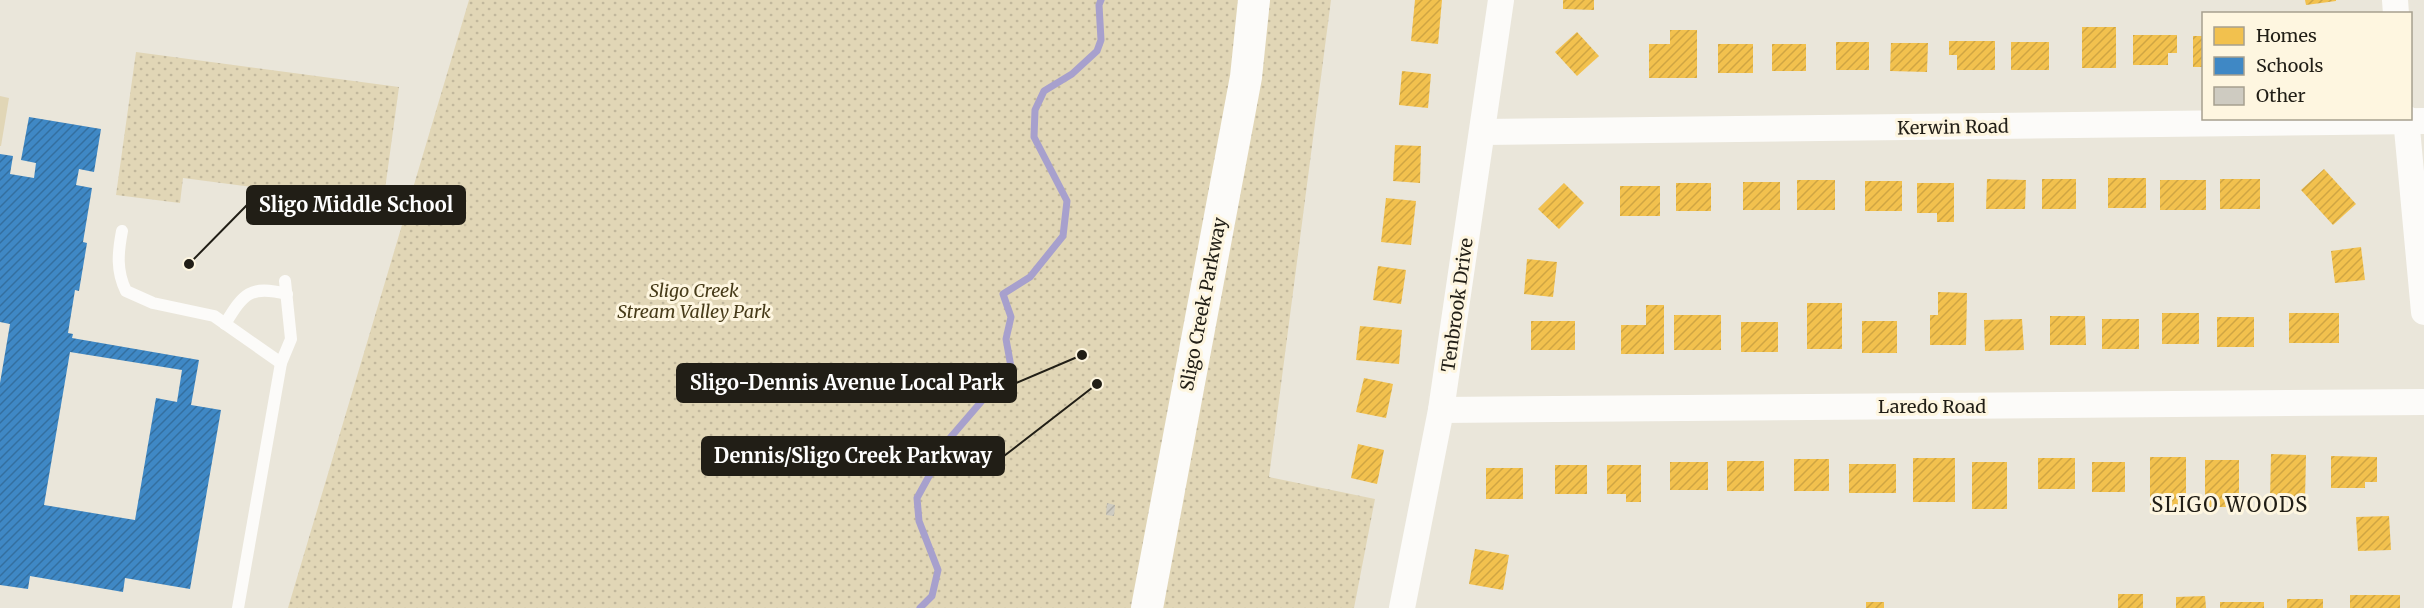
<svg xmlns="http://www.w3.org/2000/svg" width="2424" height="608" font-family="Merriweather,serif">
<defs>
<pattern id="park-dots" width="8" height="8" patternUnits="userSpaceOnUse" patternTransform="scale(1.5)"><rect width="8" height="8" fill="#e1d6b6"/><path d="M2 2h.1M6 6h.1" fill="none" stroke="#c1b79c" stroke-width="1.8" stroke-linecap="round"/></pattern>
<pattern id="homes-hatch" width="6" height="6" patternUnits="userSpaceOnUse" patternTransform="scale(1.5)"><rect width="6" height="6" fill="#f2c14e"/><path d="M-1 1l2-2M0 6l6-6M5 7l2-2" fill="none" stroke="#cfa543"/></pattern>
<pattern id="schools-hatch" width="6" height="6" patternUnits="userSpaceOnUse" patternTransform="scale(1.5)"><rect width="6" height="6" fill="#3f88c5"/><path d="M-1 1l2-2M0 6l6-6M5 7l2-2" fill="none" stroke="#346f9f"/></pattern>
<pattern id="building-hatch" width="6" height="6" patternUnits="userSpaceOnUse" patternTransform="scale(1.5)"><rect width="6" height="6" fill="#cecbc1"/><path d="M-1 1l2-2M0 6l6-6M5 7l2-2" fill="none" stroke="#b1aea5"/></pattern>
</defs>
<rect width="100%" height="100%" fill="#eae6da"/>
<path fill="#e1d6b6" d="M0,96L9,98L1,146H0Z"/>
<g fill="url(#park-dots)">
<path d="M469,0H1331L1269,477L1375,499L1354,608H288Z"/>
<path d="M136,52L399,87L383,204L183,178L180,203L116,195Z"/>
</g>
<g fill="url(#homes-hatch)">
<path d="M1415,0H1442L1438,44L1411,41Z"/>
<path d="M1563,0H1594V10L1563,9Z"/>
<path d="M2305,0H2336V1L2306,5Z"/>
<rect x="2082" y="27" width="34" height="41"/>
<path d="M1670,30H1697V78H1649V44H1670Z"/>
<path d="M1577,32L1599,56L1577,76L1555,52Z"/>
<path d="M2133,35H2177V53H2168V65H2133Z"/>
<rect x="2193" y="36" width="11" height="31"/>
<path d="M1949,41H1995V70H1957V55H1949Z"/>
<rect x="1836" y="42" width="33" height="28"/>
<rect x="2011" y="42" width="38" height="28"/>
<path d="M1891,43H1928L1927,72L1890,71Z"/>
<rect x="1718" y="44" width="35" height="29"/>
<rect x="1772" y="44" width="34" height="27"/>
<path d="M1402,71L1431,74L1428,108L1399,105Z"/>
<path d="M1395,145L1421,146L1420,183L1393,181Z"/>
<path d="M2324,169L2356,204L2333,225L2301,190Z"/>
<rect x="2108" y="178" width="38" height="30"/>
<path d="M1987,179L2026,180L2025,209H1986Z"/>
<rect x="2042" y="179" width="34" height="30"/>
<rect x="2220" y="179" width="40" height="30"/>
<rect x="1797" y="180" width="38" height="30"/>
<rect x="2160" y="180" width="46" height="30"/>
<rect x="1865" y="181" width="37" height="30"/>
<rect x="1743" y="182" width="37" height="28"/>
<path d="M1564,183L1584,203L1559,229L1538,209Z"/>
<rect x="1676" y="183" width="35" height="28"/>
<path d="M1917,183H1954V222H1937V213H1917Z"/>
<rect x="1620" y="186" width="40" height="30"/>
<path d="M1386,198L1416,201L1411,245L1381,242Z"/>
<path d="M2361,247L2365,280L2335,283L2331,251Z"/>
<path d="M1527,259L1557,262L1553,297L1524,294Z"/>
<path d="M1378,266L1406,270L1401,304L1373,300Z"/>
<path d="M1938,292L1967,293L1966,345H1930V315H1938Z"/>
<rect x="1807" y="303" width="35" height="46"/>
<path d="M1646,305H1664V354H1621V325H1646Z"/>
<rect x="2162" y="313" width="37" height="31"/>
<rect x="2289" y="313" width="50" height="30"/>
<rect x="1674" y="315" width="47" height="35"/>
<path d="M2050,316H2085L2086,345H2050Z"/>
<rect x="2217" y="317" width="37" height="30"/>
<path d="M2022,319L2024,350L1985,351L1984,320Z"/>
<rect x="2102" y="319" width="37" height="30"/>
<rect x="1531" y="321" width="44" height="29"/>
<rect x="1862" y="321" width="35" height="32"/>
<rect x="1741" y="322" width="37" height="30"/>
<path d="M1360,326L1402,330L1399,364L1356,360Z"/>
<path d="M1364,378L1393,384L1386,418L1356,412Z"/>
<path d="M1358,444L1384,450L1377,484L1351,478Z"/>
<path d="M2271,454L2306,455L2305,500L2270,499Z"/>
<path d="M2331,456L2377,457V482H2365V488H2331Z"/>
<rect x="2150" y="457" width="36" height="52"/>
<rect x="1913" y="458" width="42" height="44"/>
<rect x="2038" y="458" width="37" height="31"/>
<rect x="1794" y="459" width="35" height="32"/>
<rect x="2205" y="460" width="34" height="47"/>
<rect x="1727" y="461" width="37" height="30"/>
<rect x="1670" y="462" width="38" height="28"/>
<rect x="1972" y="462" width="35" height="47"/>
<rect x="2092" y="462" width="33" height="30"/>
<rect x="1849" y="464" width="47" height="29"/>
<rect x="1555" y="465" width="32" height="29"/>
<path d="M1607,465H1641V502H1626V494H1607Z"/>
<rect x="1486" y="468" width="37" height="31"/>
<path d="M2389,516L2391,550L2358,551L2356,517Z"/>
<path d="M1475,549L1509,555L1503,590L1469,584Z"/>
<rect x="2118" y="594" width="25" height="14"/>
<rect x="2350" y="595" width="50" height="13"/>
<path d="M2205,596L2206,608H2176V597Z"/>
<rect x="2287" y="599" width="36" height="9"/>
<rect x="1866" y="602" width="18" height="6"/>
<rect x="2220" y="602" width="44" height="6"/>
</g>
<path fill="url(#schools-hatch)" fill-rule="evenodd" d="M29,117L101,129L94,172L79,169L76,185L92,188L83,242L87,243L79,291L75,290L68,333L73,334L72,338L199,360L191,405L221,410L190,589L125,578L123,592L30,576L28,589L0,585V383L10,324L0,322V154L13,156L10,174L34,178L36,163L21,160ZM70,352L182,370L177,402L156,398L135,520L44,505Z"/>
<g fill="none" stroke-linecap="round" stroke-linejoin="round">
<path stroke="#a7a0cd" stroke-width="7" d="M920,608L932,596L938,570L919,521L917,498L950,438L1011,367L1006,339L1011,317L1003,294L1030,277L1063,236L1067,201L1034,137L1035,110L1044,91L1072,74L1097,51L1101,40L1099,5L1101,0"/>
</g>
<path fill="url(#building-hatch)" d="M1107,503L1115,505L1114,516L1106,515Z"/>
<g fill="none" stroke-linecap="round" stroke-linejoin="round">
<g stroke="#fcfbf9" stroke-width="12">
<path d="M122,231C118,252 116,271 126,291L153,303L214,316L281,363L291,339L285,281"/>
<path d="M225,324C244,293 250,285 287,294"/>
<path d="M238,608L281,363"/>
</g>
<g stroke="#fcfbf9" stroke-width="26">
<path d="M2395,0L2396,14"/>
<path d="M2406,118L2424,312"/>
<path d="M1483,132L2424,121"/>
<path d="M1441,410L2424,402"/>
<path d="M1402,608L1441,410L1501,0"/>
</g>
<path stroke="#fcfbf9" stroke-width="32" d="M1147,608L1246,77L1254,0"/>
</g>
<g text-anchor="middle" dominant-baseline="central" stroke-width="6" stroke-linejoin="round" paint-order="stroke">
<g font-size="18" fill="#211e16" stroke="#fef6e0">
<text transform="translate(1953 127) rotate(-1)">Kerwin Road</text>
<text transform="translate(1203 304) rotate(-79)">Sligo Creek Parkway</text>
<text transform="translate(1457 305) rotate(-82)">Tenbrook Drive</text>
<text x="1932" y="406">Laredo Road</text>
</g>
<g font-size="18" font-style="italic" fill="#473b19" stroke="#fef6e0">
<text x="694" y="290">Sligo Creek<tspan x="694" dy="21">Stream Valley Park</tspan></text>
</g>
<g font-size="20" letter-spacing="1.5" fill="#211e16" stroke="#fef6e0">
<text x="2230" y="504">SLIGO WOODS</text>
</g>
</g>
<path fill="none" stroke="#211e16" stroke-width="2" d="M189 264L247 205M1082 355L1016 383M1097 384L1004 456"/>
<g fill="#211e16" stroke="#fef6e0" stroke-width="2">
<circle cx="189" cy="264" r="6"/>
<circle cx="1082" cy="355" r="6"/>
<circle cx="1097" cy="384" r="6"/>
</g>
<g fill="#211e16" stroke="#211e16" stroke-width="2">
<rect x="247" y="186" width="218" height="38" rx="6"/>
<rect x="677" y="364" width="339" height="38" rx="6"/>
<rect x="702" y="437" width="302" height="38" rx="6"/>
</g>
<g font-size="20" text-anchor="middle" font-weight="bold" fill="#fff">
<text x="356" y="212">Sligo Middle School</text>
<text x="847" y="390">Sligo-Dennis Avenue Local Park</text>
<text x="853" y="463">Dennis/Sligo Creek Parkway</text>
</g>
<rect x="2202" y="12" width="210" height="108" fill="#fef6e0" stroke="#a6a08f" stroke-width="1.5"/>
<rect x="2214" y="27" width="30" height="18" fill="#f2c14e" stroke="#a6a08f" stroke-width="1.5"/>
<text x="2256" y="42" font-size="18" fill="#211e16">Homes</text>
<rect x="2214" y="57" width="30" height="18" fill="#3f88c5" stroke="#a6a08f" stroke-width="1.5"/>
<text x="2256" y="72" font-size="18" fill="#211e16">Schools</text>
<rect x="2214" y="87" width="30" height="18" fill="#cecbc1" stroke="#a6a08f" stroke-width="1.5"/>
<text x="2256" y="102" font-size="18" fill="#211e16">Other</text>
</svg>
